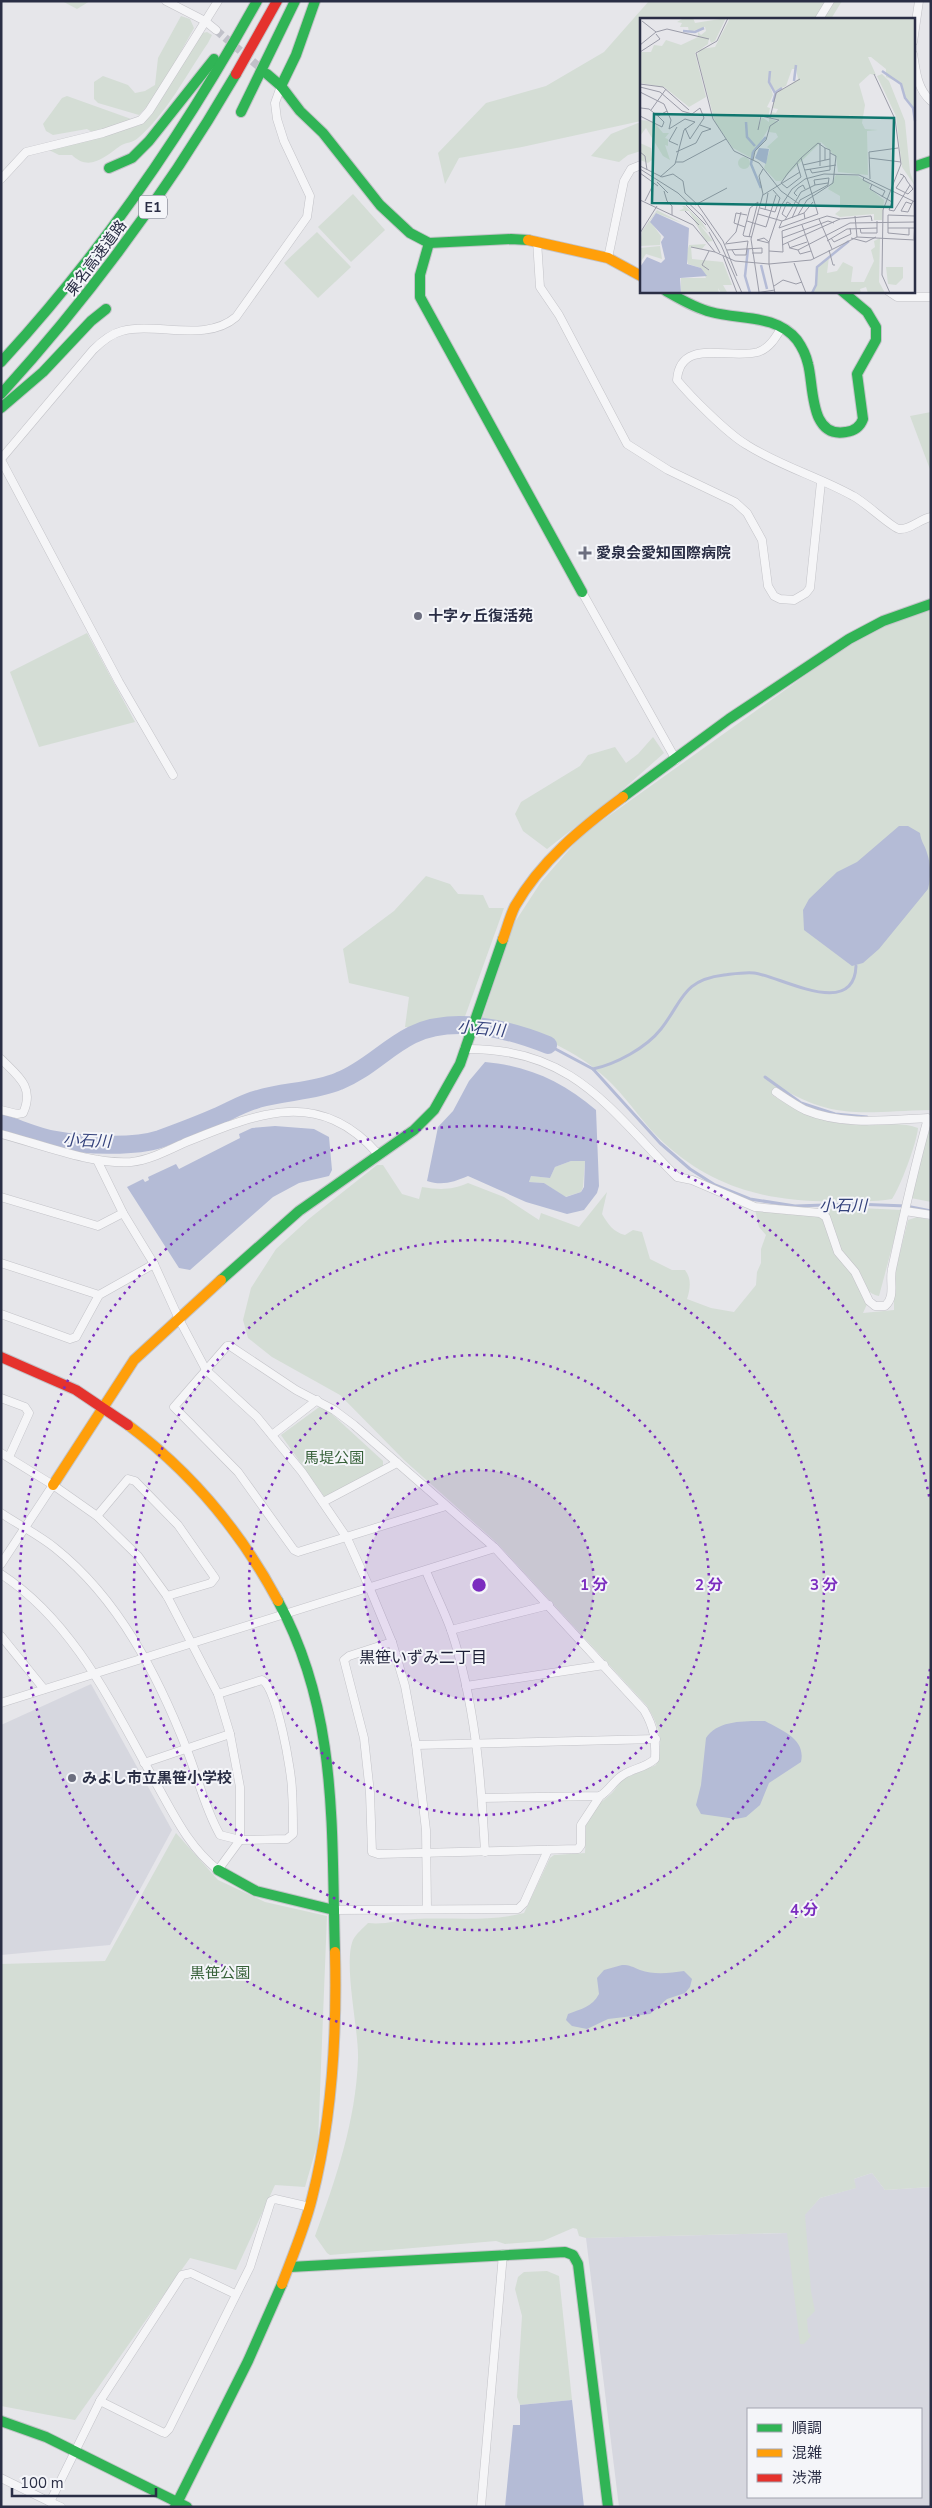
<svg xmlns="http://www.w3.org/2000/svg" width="932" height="2508" font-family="'Nunito Sans','Noto Sans JP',sans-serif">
<rect width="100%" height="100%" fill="#e6e6ea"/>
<g fill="#d6d7df" fill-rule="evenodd">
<path d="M91,1684L172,1830L110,1945L1,1955V1725Z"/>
<path d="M872,2173L885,2190L931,2187V2507H619L586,2238L788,2233L820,2198L855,2188L854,2179ZM748,2409H921V2497H748Z"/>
</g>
<g fill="#d4ddd5">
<path d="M62,1H90L77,9Z"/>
<path d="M649,1H842L831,19H641V121L522,147L459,158L445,184L438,153L486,103L546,86L604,52Z"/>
<path d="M181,16L190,19L194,28L156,96L139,115L98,103L94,99V82L103,76L128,85L135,93L145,91L155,85L158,58Z"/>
<path d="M207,32L212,35L208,43C186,75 167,113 138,138C133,143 126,142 120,146C105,157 89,172 72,155H59L49,150L140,125L151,113L198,34Z"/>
<path d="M67,96L134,120L92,132L87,129L53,135L46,131L43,124L62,98Z"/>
<path d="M638,123L641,124V151L628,155L619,162L591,156L611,134Z"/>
<path d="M353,194L385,230L351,262L318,227Z"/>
<path d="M317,232L351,267L318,298L284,263Z"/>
<path d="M931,412V472L910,416Z"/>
<path d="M931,608V1110C867,1111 836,1122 778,1086L772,1095C806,1116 823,1124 864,1125C882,1126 901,1121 918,1128C917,1142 900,1188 892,1199C877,1202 861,1201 846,1201C776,1203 718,1192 664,1143C645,1126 630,1102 612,1084C576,1048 530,1030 481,1023L513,925L541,882L582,835L855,640L884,625Z"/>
<path d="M87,633L135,722L39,747L10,672Z"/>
<path d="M653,737L664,753L620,792L547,849L523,831L515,814L521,802L580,766L588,755L615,747L626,763L638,754Z"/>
<path d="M426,876L450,884L458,894L483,895L489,908H504L463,1022L420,1028L405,1027L409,997L349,983L343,949L394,911Z"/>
<path d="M931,1122V1202L911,1198L912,1187Z"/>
<path d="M571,1161H585L583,1187L581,1192L565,1197L544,1183L529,1182L531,1176L550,1178L555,1167Z"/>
<path d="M377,1165H383L402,1194L419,1199L422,1187C440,1190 452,1190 468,1183L504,1197L539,1220L541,1213L579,1227L607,1192L602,1214C608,1224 613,1232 625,1235L633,1230L642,1232L650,1259L672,1270H685C692,1279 690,1289 687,1299L711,1308L734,1312L756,1285L757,1272L761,1263V1249L766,1235L759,1227L755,1209L792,1215H817L824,1218L868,1302L863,1313L894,1310V1277L908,1220L917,1217L931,1220V2187L885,2190L872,2173L854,2179L856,2188L820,2198L805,2215L811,2291L815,2311L807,2319L808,2332L811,2336L804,2344H800L787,2233L586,2238L579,2236L577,2229L573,2228L543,2241L505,2244L496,2241L330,2255L327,2253L315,2236C336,2179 356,2120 358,2059C359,2030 343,1964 353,1940C356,1934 363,1928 368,1923C384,1925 399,1920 415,1919C451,1917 489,1922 524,1913L550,1858L554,1855L585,1853L586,1825L599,1804L612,1793L623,1779L656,1765C664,1741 660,1728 647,1706L497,1543L404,1460L340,1395L272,1357L248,1338L243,1320L251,1288L276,1249L310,1218Z"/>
<path d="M858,1208L902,1210L879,1296C858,1295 828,1228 828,1209Z"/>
<path d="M322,1405L383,1461V1466L326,1499L281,1435Z"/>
<path d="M176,1833L218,1880L265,1902L327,1916L318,2142L305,2187L275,2185L236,2270L190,2258L75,2420L1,2406V1964L105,1961Z"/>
<path d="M547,2271L559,2276L572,2400L520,2405L517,2397L522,2316L515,2289L518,2277L524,2272Z"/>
</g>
<g fill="#b4bbd6" fill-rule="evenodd">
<path d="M899,826H908L920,833C921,842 925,845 927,853C931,864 931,878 928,889L879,949L863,963L852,966L804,930L803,910L809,899L837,872L857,862Z"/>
<path d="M485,1062C529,1066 563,1082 596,1110L599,1186L597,1193L584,1210L567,1214L526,1202L468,1176C454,1182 442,1186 427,1181L438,1127L453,1111L469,1081ZM571,1161H585L584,1187L581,1192L566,1197L544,1183L529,1182L531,1176L550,1178L555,1167Z"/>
<path d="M275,1126L314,1129L329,1137L332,1170L329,1176L299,1183L273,1197L190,1270L179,1268L127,1187L143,1179L145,1182L149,1180L148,1177L176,1164L179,1169L240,1138L239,1134L252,1128Z"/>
<path d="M765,1721C783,1731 806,1739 801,1762L769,1783L760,1805L746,1817L736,1819L701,1814L696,1805L701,1785L706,1738C717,1720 746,1721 765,1721Z"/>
<path d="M622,1965C630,1965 633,1967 640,1970C654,1975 670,1973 684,1971L692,1979L690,1987L685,1993L667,1999L650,2014L608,2019L587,2029L572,2026L566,2020L568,2014C581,2009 592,2007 599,1994L597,1978L604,1970Z"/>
<path d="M572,2400L584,2507H505L513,2425H520V2405Z"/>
</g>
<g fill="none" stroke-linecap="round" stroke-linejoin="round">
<g stroke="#b4bbd6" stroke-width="3">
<path d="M548,1045L593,1069L660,1143L690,1169L715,1185L750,1199L795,1206L855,1204L906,1206L931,1211"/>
<path d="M593,1069C616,1064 646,1048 661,1029C683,1001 682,980 724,975C733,974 745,972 754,973C780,976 854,1020 856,966"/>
<path d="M765,1077L801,1103L835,1114L867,1117"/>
</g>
<path stroke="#b4bbd6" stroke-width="18" d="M1,1123C18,1128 37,1137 55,1140C84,1145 133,1148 160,1139C179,1132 198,1125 216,1117C230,1111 243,1103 258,1099C284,1091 313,1092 339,1081C367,1070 386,1048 412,1035C453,1015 508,1029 548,1045"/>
<path stroke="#c0c1c9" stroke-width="8" stroke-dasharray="8 4" stroke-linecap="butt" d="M216,30L264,71"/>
<g stroke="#c3c3c8" stroke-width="9">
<g id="street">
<path d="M166,1L205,21L216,30"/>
<path d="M819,19L830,1"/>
<path d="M913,42L919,1"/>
<path d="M913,54C916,71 917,89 931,101"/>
<path d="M1,179L26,152L103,133L141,120L149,111L218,1"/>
<path d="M537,241L540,287L559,315L627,444L668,470L735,502L747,513L762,540L768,586L774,596L780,599L794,600L806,593L810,588L821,482"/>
<path d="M608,258L624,181L631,169L641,165"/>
<path d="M888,291L897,297H931"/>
<path d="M782,327C776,337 770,348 758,352C729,360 680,337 677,380C691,397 728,434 747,445C780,466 819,477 853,496C864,501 892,528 899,529C910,530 920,519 931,517"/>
<path d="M1,459L93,350C101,342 110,334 122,331C157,322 206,343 236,317L307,217L310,196L284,141L277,119L275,103L281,86"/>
<path d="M1,460L119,682L173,775"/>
<path d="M582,592L676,760"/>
<path d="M464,1049C573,1047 609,1109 677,1177L692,1180L755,1207L820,1213L826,1217L838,1252L855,1272L869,1301L875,1306H885C896,1297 889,1281 892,1269C903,1218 914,1169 928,1118C887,1120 844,1126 805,1110C795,1105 785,1098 776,1092"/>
<path d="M1,1059C18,1076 35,1087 23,1113L17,1114L1,1110"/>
<path d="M1,1134C40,1144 92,1165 131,1162C149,1160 167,1151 184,1143C256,1114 318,1086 378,1154"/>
<path d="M97,1160L123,1213L154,1264L179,1319L206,1370L257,1417L302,1472L347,1538L370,1589L392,1642L405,1686L416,1745L426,1830L427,1909"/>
<path d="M1,1197L98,1226L123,1213"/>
<path d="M905,1211L931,1215"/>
<path d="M1,1263L99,1295"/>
<path d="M1,1314L70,1339L76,1337L99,1295L154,1264"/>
<path d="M1,1398L25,1407L29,1413L9,1457"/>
<path d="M272,1435L317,1400"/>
<path d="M1,1453L53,1485L97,1516L138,1556L167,1596L218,1694L230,1734L240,1787V1840L218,1870C189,1847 175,1817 157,1785C114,1709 76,1623 1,1574"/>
<path d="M323,1502L397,1463"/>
<path d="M446,1506L298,1552L294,1550L238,1472L174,1407L227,1346H230L296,1390L334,1410L354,1425L495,1548L644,1710C654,1727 656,1740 655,1759C645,1768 634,1768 623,1775C614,1780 609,1791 600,1796L482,1798"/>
<path d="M1,1513C19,1525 39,1535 55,1548C119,1599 158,1676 187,1750C198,1778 205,1809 220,1835L240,1840L287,1839L293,1834C293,1820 293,1805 292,1791C292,1773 277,1687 262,1680L218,1694"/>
<path d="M97,1516L128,1479L135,1481L178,1525L215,1578L211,1583L167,1596"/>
<path d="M1,1564L53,1485"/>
<path d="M426,1571C434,1591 444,1610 451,1630C475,1701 481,1778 485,1852"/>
<path d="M451,1630L549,1605"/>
<path d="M1,1636L44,1689"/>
<path d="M392,1642L349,1656L344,1660L364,1738L370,1793L372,1852L378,1854L578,1849L581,1845V1825L600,1796"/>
<path d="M466,1686L604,1665"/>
<path d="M1,1703L495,1548"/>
<path d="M416,1745L656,1739"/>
<path d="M144,1763L230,1734"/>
<path d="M334,1910L518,1909L524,1903L548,1850"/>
<path d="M100,2401L162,2432L165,2433L169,2429L250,2267L271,2201L275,2199L310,2207"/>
<path d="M1,2478L50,2502L100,2401L182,2275L191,2273L235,2294"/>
<path d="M50,2502L61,2507"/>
<path d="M481,2507L503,2254"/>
</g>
</g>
<g stroke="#c3c3c8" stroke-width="12">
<g id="fast">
<path d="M267,74L281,86L300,111L323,133L380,205L410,233L429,243L511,239L528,240"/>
<path d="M281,86L296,55L315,1"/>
<path d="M241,112L295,1"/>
<path d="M913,167L931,161"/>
<path d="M109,168L132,158L149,141L214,59"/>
<path d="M429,243L420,275V297L582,592"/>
<path d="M666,291C680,299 695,308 711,312C740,320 776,314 797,340C802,347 806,355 808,364C814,385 809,439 846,432C854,431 860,427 863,419L857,374L876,340V327L867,312L842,291"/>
<path d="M1,362C101,254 186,129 257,1"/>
<path d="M1,394C91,295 169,189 236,74"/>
<path d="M1,408L43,372L91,321L106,309"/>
<path d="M623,797L729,719L849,639L883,621L931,604"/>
<path d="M221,1280L299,1211L414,1130L434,1110L460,1064L503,939"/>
<path d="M278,1601C339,1713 331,1830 335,1952"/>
<path d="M218,1870L256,1891L334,1910"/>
<path d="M290,2267L565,2252L573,2255L578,2264L608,2507"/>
<path d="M1,2421L46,2437L187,2507"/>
<path d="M175,2507L248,2361L282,2284"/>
</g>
</g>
<g stroke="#c3c3c8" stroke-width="12">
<g id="slow">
<path d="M528,240L608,258L641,276"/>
<path d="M503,939C507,928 510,916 515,906C541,861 581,828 623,797"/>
<path d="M128,1425C191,1472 241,1532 278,1601"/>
<path d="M53,1485L134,1360L221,1280"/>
<path d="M282,2284C293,2255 305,2227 312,2198C332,2120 337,2032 335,1952"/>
</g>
</g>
<g stroke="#c3c3c8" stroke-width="12">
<g id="jam">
<path d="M236,74L277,1"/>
<path d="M1,1357L76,1390L128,1425"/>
</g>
</g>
<use href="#street" stroke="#f5f5f7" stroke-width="8"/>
<use href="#fast" stroke="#30b455" stroke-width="10"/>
<use href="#slow" stroke="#ff9f0a" stroke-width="10"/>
<use href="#jam" stroke="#e5322d" stroke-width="10"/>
</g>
<circle cx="479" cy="1585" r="115" fill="#7b2cbf" fill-opacity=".12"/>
<g fill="none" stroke="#7b2cbf" stroke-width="2.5" stroke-dasharray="2.5 5">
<circle cx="479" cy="1585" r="115"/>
<circle cx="479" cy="1585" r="230"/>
<circle cx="479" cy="1585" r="345"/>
<path d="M930 1669A459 459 0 1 1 930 1501"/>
</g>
<g fill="#6c6e7f" stroke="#f4f5f9" stroke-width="2">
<path d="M582.5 545.5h5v5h5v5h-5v5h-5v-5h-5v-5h5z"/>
<circle cx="418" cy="616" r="5"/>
<circle cx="72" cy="1778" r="5"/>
</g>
<g text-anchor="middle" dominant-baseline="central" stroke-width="4" stroke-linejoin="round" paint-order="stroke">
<rect fill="#f4f5f9" stroke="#676a7b" stroke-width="1" x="139" y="195.5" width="28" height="23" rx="4"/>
<g font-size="14" font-weight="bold" fill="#2a2e45">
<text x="153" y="207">E1</text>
</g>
<g font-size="15" fill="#2a2e45" stroke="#f4f5f9">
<text transform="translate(96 258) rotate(-53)">東名高速道路</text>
</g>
<g font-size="15" font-weight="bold" fill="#2a2e45" stroke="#f4f5f9" text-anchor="start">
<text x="596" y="553">愛泉会愛知国際病院</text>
<text x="428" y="616">十字ヶ丘復活苑</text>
<text x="82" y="1778">みよし市立黒笹小学校</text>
</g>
<g font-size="15" fill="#376139" stroke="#f4f5f9">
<text x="334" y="1458">馬堤公園</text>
<text x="220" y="1973">黒笹公園</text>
</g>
<g font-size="16" font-style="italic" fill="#33417b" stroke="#f4f5f9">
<text transform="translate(481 1029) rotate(5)">小石川</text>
<text transform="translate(87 1141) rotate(2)">小石川</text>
<text x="843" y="1206">小石川</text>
</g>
<g font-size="16" fill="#1c1f36" stroke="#f4f5f9">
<text x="423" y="1658">黒笹いずみ二丁目</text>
</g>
</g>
<g transform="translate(640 18)">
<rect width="275" height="275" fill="#e6e6ea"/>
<path d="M44,0H53L55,5L86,0L75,23L71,25L69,20L68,26L55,35L66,79L49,89L24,69L0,65V34H11L14,27L22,28L26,22L41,27L58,19V14L61,17L66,13L65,9L49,14L48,9H40L42,5L37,4ZM90,0H275V100L274,90L265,81L260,65L246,59V51L231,39H228L236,57L230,56L219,66L225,87L222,105L225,111L238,112L227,113L228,157L198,154L196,139L181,124L141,163H136L124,150L130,131L127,129L138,119L136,115L129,114L130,108L111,140L93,130L75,104L57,37L60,31L75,29ZM152,51H156L158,61L136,76L132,90L138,91L136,95L131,94L130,100L139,101V104L129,100V104L122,99L118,112L120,97L128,100L130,90L127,89L133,77L128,61L135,73L146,68ZM242,56L249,63L265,103L270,154L275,168L262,149L256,98L237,58ZM0,102L13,103L23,115H29L25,120L28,121V128L25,127L30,142L23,138L6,110L0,118ZM0,125L11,130L12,142L8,145L0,142ZM98 145a6 6 0 1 1 12 0a6 6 0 1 1-12 0ZM196,157L218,158L230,166L229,170L244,182L242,202H234V196L200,199L195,196L200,192V178L188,171ZM42,188H45L62,204L68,214L60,207L73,223L66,224L49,193H39L44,190ZM17,192L42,205L16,195L10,203L21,218L20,227L0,228L2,213ZM240,220L239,264L245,275H228L226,269L220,271L221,275L172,274L176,268L178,248L189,239L187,255L197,253L203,244L213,249L211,264H224L234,243L231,232L235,229L234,223ZM66,226L62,231L51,229L52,241L83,244L92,267H83L87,274L81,275L78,270L79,275H41V260H66L61,250L48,246L46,237L49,227ZM20,228L22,241L6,236L0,245V230ZM246,249H263V260L256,267L248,266Z" fill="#d4ddd5" fill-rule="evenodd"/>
<path d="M119,130L129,131L126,146L115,140ZM16,195L49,210L47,246L61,250L67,258L40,260L41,275H0V249L7,239L21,245L25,241L21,224L24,219L10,204Z" fill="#b4bbd6"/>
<path fill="none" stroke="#b4bbd6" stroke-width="2.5" d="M43,13L55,14L64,10M130,53L129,64L135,75M242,53L261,66L265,80L273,90L275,103M154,63L156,47M133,84L136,74L142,70M106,104L107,119L115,128M113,134L126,119M113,134L111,146L121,170M108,231L105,258L110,275M121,247L127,271M172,275L176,267L177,249L209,223"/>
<path fill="none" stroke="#9b9ca8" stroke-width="1" d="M88,0L77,23L56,35L73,101L94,133L119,145L141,173L162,188M2,3L16,14M0,27L16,14L27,11L69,21M0,34L20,21L16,16M234,56L255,101L261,146L243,192L242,257L250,275M0,66L23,69L49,92M0,69L20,74L42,93L52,96L60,90L64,100L50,121L45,110M0,74L24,86L31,102L29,111L45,101L55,104L44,112L35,146L20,159M1,90L9,91L18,98L27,93M11,92L26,71M0,98L22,109L24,104L18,98M130,100L136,75L160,61M37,109L29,123L38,127M180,125V148M0,134L5,138L7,152M36,134L56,125L62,114L71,111L60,107M229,140L261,144M113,142L115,133L126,122L130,108L139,102L121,98L118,112M36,144H43L86,121M157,145L161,159L147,170L141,165L148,155L161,140L178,125L185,130V142M163,147L190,141M0,148L22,159L33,156L43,163L45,175L58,187L83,223L97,258M0,151L38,175L62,198L81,227L102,275M170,151L172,155L190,152V132L185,130M165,152L196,147M0,155L18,168M260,156L263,157L265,159L267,163L273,171L268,176L256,170L264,158M224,159L223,162L245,173L242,179M230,161L229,134L258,130M17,164L28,175M232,166L230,171L252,184L249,192L254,193L270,167M24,173L27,183L32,188V197M123,177L160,154M157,178L154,175L158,170L163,167L165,171M0,182L53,207L75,234L95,243L129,246L135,275M5,183L14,165M275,184L219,157L184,156L165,161L152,171L141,188L129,224V246L171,242L217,219L275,222M272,186L266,184L261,193L268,194L273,183M46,187L66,207M55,187L87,170M120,190L135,194L140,180L133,172M125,192L128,175M45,193L59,207M118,196L142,203L164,195M158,197L167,182L193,165L196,138L190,135M215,198L217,219M146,199L142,196L147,184L151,186M152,200L160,182L188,167L189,160L174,162L175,167M165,201L164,195L173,184M179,201L192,231M145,202L161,174L175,167L188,165M107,203L126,209L136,177M142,203L139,210L178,196L161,140M162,207L174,241M105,209L94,205L96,195L107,197M220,210L221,215H237V203M248,210H275M269,210V217L248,215V197L275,198M69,214L80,235M0,215L17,188M109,219L118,184L110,190L103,217L104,218L112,219M142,220L188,203L194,205M191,220L194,224L211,216L210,210M211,220L226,224L236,219M274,221L275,204M187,223L207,211L237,210M129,224L124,220L117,222L129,225M86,225L96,214L101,194M148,225L150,230L158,232L210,205L275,204M85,226L108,223L106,237H95L92,232M142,227L200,201L231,198L232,203M51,229L75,234M149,230L167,224M87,232L122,230V235H112M158,232L160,236L171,233M189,232L193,247H195M129,233L143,234L142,213L187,198L200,201M83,238L97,275M154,245L166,275M69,252L62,247L69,233M134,268L143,262L156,266L162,264M119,274L111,221L123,176L119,158L123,151M115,275L135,272"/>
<path fill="#0f766e" fill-opacity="0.15" stroke="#0f766e" stroke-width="2.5" d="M14,96L254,100L252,189L12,185Z"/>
<rect width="275" height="275" fill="none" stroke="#2a2e45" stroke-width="2.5"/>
</g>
<circle cx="479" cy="1585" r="8" fill="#7b2cbf" stroke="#f4f5f9" stroke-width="2.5"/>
<g font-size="15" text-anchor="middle" font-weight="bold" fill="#7b2cbf" stroke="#f4f5f9" stroke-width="4" stroke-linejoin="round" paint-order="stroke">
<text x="594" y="1590">1 分</text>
<text x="709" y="1590">2 分</text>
<text x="824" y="1590">3 分</text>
<text x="804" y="1915">4 分</text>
</g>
<rect width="932" height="2508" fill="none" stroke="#2a2e45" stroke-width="5"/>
<rect x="747" y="2408" width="175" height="90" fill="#f4f5f9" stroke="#a3a5b1"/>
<rect x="757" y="2424" width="25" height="8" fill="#30b455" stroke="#a3a5b1"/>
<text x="792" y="2433" font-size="15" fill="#2a2e45">順調</text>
<rect x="757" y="2449" width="25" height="8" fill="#ff9f0a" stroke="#a3a5b1"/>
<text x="792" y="2458" font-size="15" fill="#2a2e45">混雑</text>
<rect x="757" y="2474" width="25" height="8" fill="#e5322d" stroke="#a3a5b1"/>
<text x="792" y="2483" font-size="15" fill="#2a2e45">渋滞</text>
<path d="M12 2488v8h144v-8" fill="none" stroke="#2a2e45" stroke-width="2.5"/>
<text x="20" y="2488" font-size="15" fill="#2a2e45" stroke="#f4f5f9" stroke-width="4" paint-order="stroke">100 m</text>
</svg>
